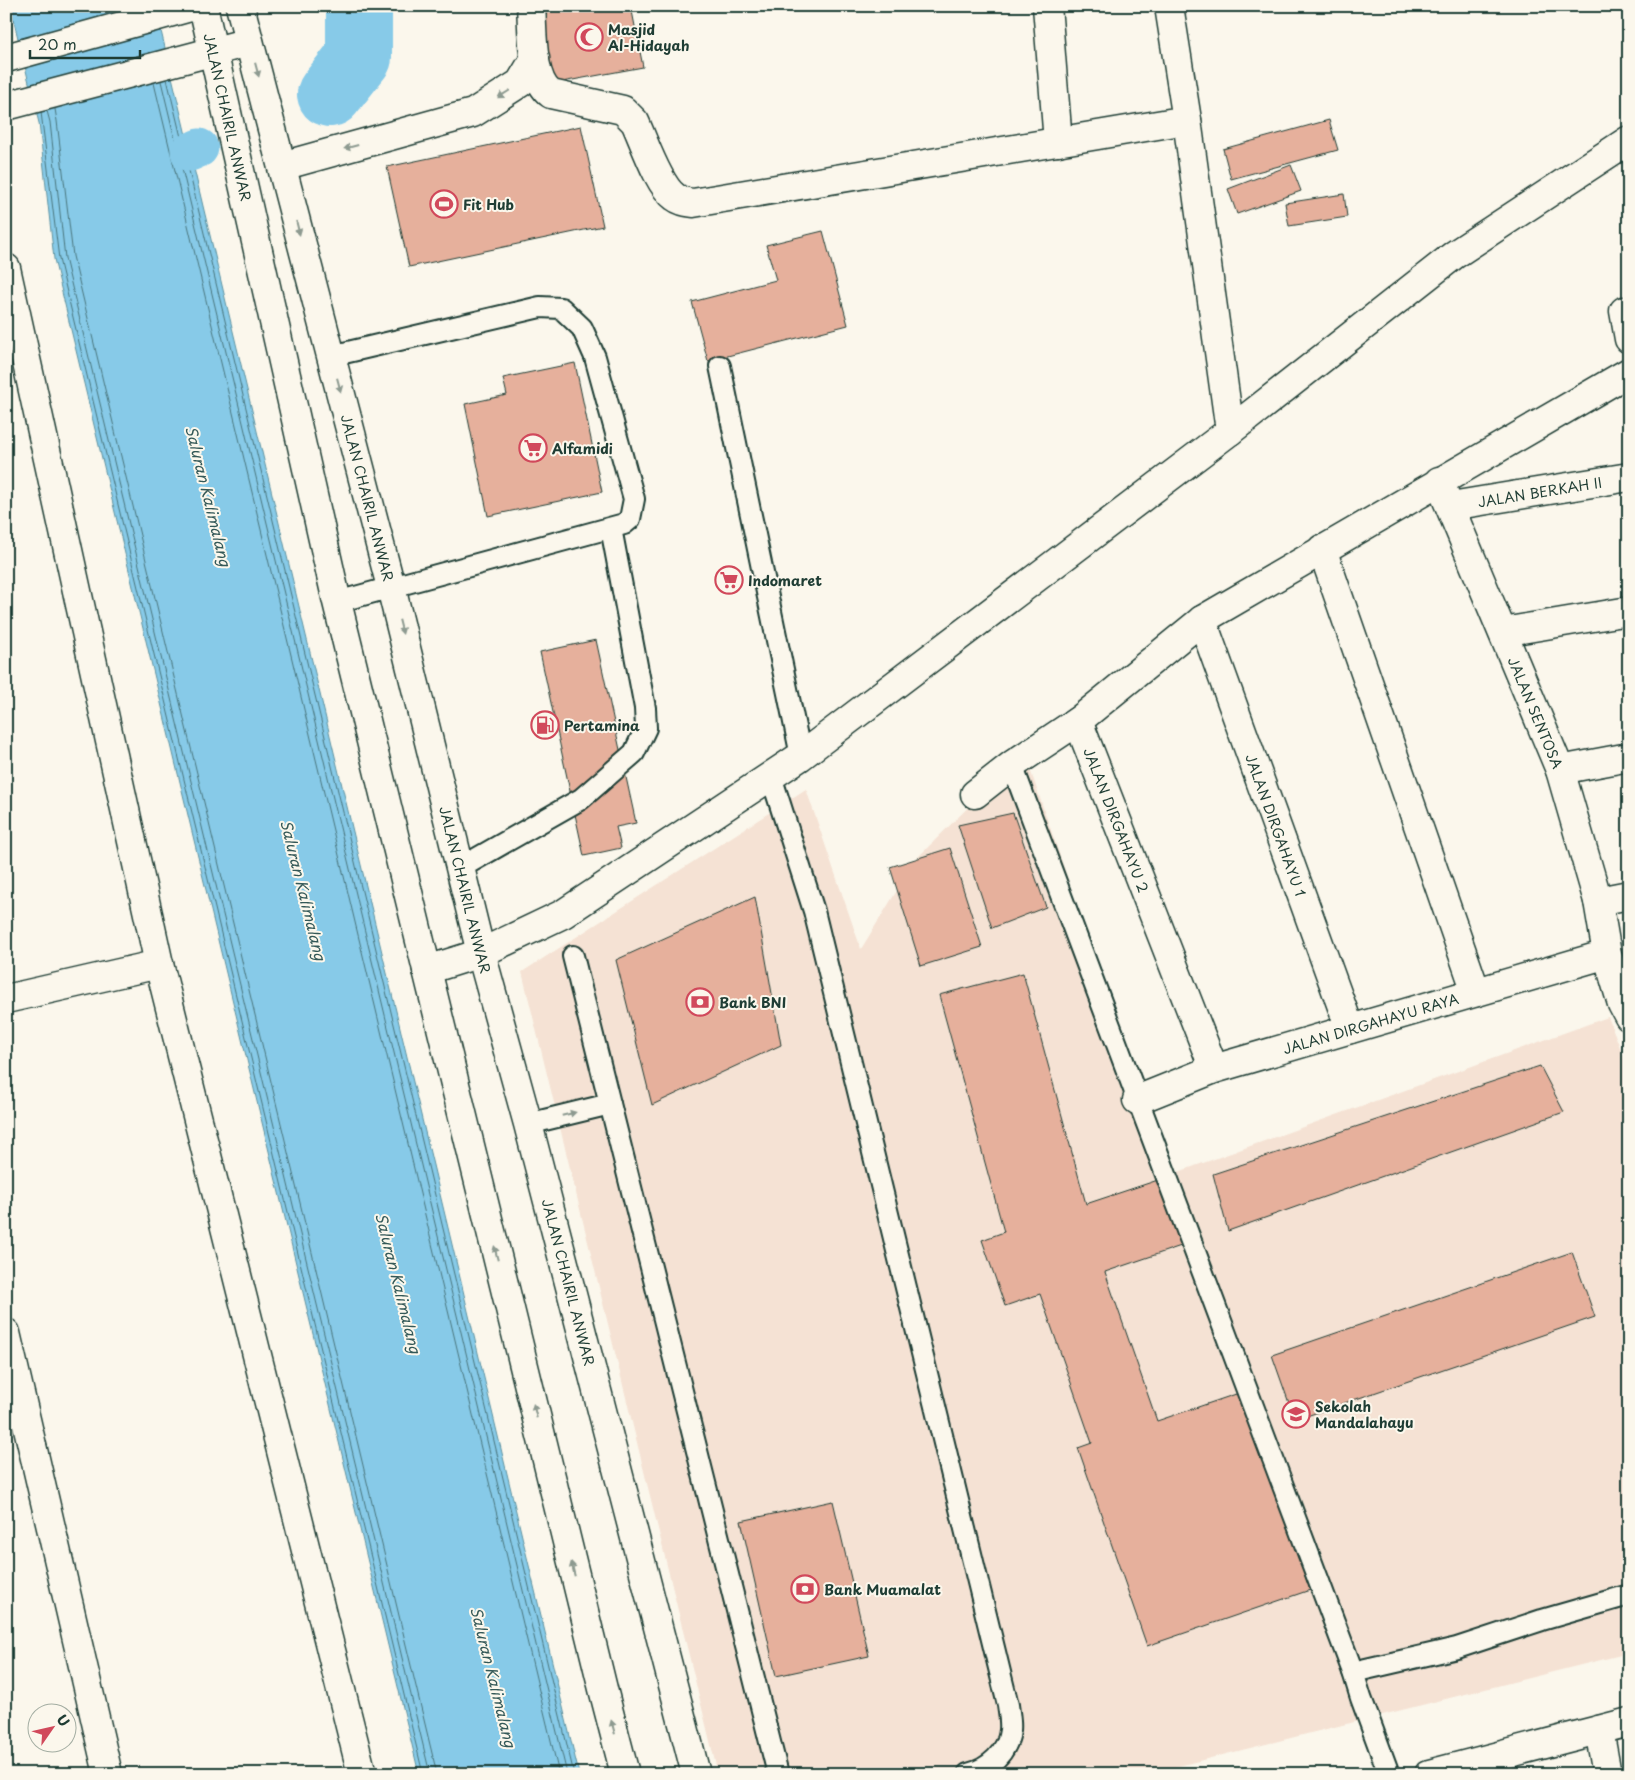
<svg xmlns="http://www.w3.org/2000/svg" width="1635" height="1780" font-family="'Playpen Sans',sans-serif">
<rect width="100%" height="100%" fill="#fbf7ec"/>
<filter id="ink" filterUnits="userSpaceOnUse"><feTurbulence type="fractalNoise" baseFrequency=".02" numOctaves="2"/><feDisplacementMap in="SourceGraphic" scale="10" xChannelSelector="R" yChannelSelector="G"/><feConvolveMatrix kernelMatrix="1 2 1 2 8 2 1 2 1" color-interpolation-filters="sRGB"/></filter>
<g filter="url(#ink)">
<path fill="#f5e2d4" d="M1024,752L1170,1175L1608,1017L1629,1070V1653L1147,1774H718L522,972L806,789L861,949L917,858Z"/>
<path fill="#87cae8" stroke="#5d92a0" d="M10,6H155L579,1774H419L54,259L39,123Z"/>
<g fill="none" stroke-linecap="round" stroke-linejoin="round">
<g stroke="#49757c" stroke-width="1">
<path d="M167,79L574,1774"/>
<path d="M161,81L567,1774"/>
<path d="M154,83L559,1774"/>
<path d="M55,109L57,121L73,256L437,1774"/>
<path d="M47,111L50,122L65,258L430,1774"/>
<path d="M41,112L59,259L423,1774"/>
</g>
<path stroke="#87cae8" stroke-width="39" d="M190,152L199,148"/>
<path stroke="#87cae8" stroke-width="66" d="M330,94L359,57V6"/>
</g>
<g fill="#e6b09c" stroke="#1f3d34">
<path d="M537,6H631L643,67L551,84Z"/>
<path d="M1329,120L1338,150L1231,179L1223,149Z"/>
<path d="M581,126L603,226L409,267L387,167Z"/>
<path d="M1291,165L1301,191L1237,214L1228,189Z"/>
<path d="M1344,194L1347,217L1289,226L1285,203Z"/>
<path d="M823,231L848,325L708,361L692,302L776,280L766,245Z"/>
<path d="M575,363L602,492L488,516L465,404L507,395L503,378Z"/>
<path d="M596,640L636,823L616,827L621,848L584,856L540,652Z"/>
<path d="M1013,813L1046,907L992,928L958,825Z"/>
<path d="M950,848L982,947L921,966L890,867Z"/>
<path d="M755,897L781,1045L652,1105L616,960Z"/>
<path d="M1023,973L1086,1204L1158,1180L1181,1246L1105,1272L1157,1421L1242,1392L1310,1590L1147,1646L1078,1448L1092,1443L1040,1294L1005,1306L982,1240L1004,1232L939,995Z"/>
<path d="M1540,1066L1564,1112L1228,1231L1213,1174Z"/>
<path d="M1572,1252L1595,1317L1295,1420L1272,1355Z"/>
<path d="M833,1501L869,1656L776,1676L741,1521Z"/>
</g>
<g fill="none" stroke-linecap="round" stroke-linejoin="round">
<g stroke="#1f3d34" stroke-width="24">
<g id="lane">
<path d="M331,356L540,307L561,308L582,328L595,357L634,499L630,519L624,524L337,602"/>
<path d="M720,366L801,756"/>
<path d="M1012,765L1353,1672L1361,1698L1389,1774"/>
<path d="M771,776L814,911L1008,1705C1009,1713 1011,1722 1010,1730C1008,1752 989,1769 968,1774"/>
<path d="M460,868L581,799L634,753L646,728L645,708L611,528"/>
<path d="M573,956L778,1774"/>
<path d="M528,1124L610,1104"/>
<path d="M1353,1672L1457,1648L1542,1620L1629,1595"/>
</g>
</g>
<g stroke="#1f3d34" stroke-width="31">
<g id="street">
<path d="M531,6C533,30 530,79 551,94L623,110L635,122C644,141 658,185 675,197C680,201 686,202 693,203L1187,120L1169,6"/>
<path d="M1047,6L1058,142"/>
<path d="M6,106L249,42"/>
<path d="M1187,120L1230,431"/>
<path d="M282,166L473,113L520,83L535,58"/>
<path d="M6,268L159,964L362,1774"/>
<path d="M1629,311H1624L1629,339"/>
<path id="s1" d="M1439,481L1560,770L1598,901L1607,954L1622,1004L1629,1017"/>
<path id="s2" d="M1451,506L1629,477"/>
<path d="M1322,549L1476,992"/>
<path id="s3" d="M1202,620L1350,1029"/>
<path d="M1503,632L1629,611"/>
<path id="s4" d="M1078,721L1214,1069"/>
<path d="M1560,770L1629,757"/>
<path d="M975,794L1012,765L1078,721L1202,620L1629,372"/>
<path d="M1598,901L1629,895"/>
<path d="M427,970L481,953L563,914L801,756L1230,431L1454,255L1629,140"/>
<path d="M6,999L159,964"/>
<path id="s5" d="M1137,1100L1214,1069L1607,954"/>
<path d="M6,1333L108,1774"/>
<path d="M1599,1730L1607,1774"/>
</g>
</g>
<g stroke="#1f3d34" stroke-width="31">
<g id="secondary">
<path d="M6,58L194,6"/>
<path d="M1429,1774L1629,1722"/>
</g>
</g>
<g stroke="#1f3d34" stroke-width="31">
<g id="primary">
<path id="s6" d="M203,6L337,602L604,1693L625,1774"/>
<path id="s7" d="M240,6L391,587L481,953L528,1124L696,1774"/>
</g>
</g>
<use href="#lane" stroke="#fbf7ec" stroke-width="20"/>
<use href="#street" stroke="#fbf7ec" stroke-width="28"/>
<use href="#secondary" stroke="#fbf7ec" stroke-width="28"/>
<use href="#primary" stroke="#fbf7ec" stroke-width="28"/>
</g>
<defs><path id="oneway-solid" d="M-6-.8H1V-3.2L6.5 0L1 3.2V.8H-6Z" transform="scale(1.25)"/></defs>
<g fill="#8d9a90">
<use href="#oneway-solid" transform="translate(257 70) rotate(75)"/>
<use href="#oneway-solid" transform="translate(504 94) rotate(148)"/>
<use href="#oneway-solid" transform="translate(351 147) rotate(165)"/>
<use href="#oneway-solid" transform="translate(298 228) rotate(76)"/>
<use href="#oneway-solid" transform="translate(339 385) rotate(75)"/>
<use href="#oneway-solid" transform="translate(401 627) rotate(76)"/>
<use href="#oneway-solid" transform="translate(569 1114) rotate(-14)"/>
<use href="#oneway-solid" transform="translate(496 1253) rotate(-104)"/>
<use href="#oneway-solid" transform="translate(535 1411) rotate(-104)"/>
<use href="#oneway-solid" transform="translate(573 1569) rotate(-104)"/>
<use href="#oneway-solid" transform="translate(613 1727) rotate(-105)"/>
</g>
</g>
<defs>
<g id="mosque-ring" transform="scale(1.4375)"><circle r="9.5" fill="#fbf7ec" stroke="#d1495b" stroke-width="1.5"/><path d="M3.5-4.9A6 6 0 1 0 3.5 4.9A5 5 0 1 1 3.5-4.9Z" fill="#d1495b"/></g>
<g id="stadium-ring" transform="scale(1.4375)"><circle r="9.5" fill="#fbf7ec" stroke="#d1495b" stroke-width="1.5"/><path d="M0-5a6.5 5 0 1 0 0 10a6.5 5 0 1 0 0-10ZM-3.5-1.8h7v3.6h-7Z" fill="#d1495b"/></g>
<g id="supermarket-ring" transform="scale(1.4375)"><circle r="9.5" fill="#fbf7ec" stroke="#d1495b" stroke-width="1.5"/><path d="M-6-5.5h2.5l.6 2H6L4.5 2H-2.5L-4.4-4H-6ZM-1.5 3.2a1.3 1.3 0 1 0 .1 0ZM3 3.2a1.3 1.3 0 1 0 .1 0Z" fill="#d1495b"/></g>
<g id="fuel-ring" transform="scale(1.4375)"><circle r="9.5" fill="#fbf7ec" stroke="#d1495b" stroke-width="1.5"/><path d="M-5.5-6h7V0h2V4h1.3V-2.5L3-4.5l.8-.8L6-3V5H2.5V1h-1V6h-7ZM-4.2-4.7v3.2H.2V-4.7Z" fill="#d1495b"/></g>
<g id="bank-ring" transform="scale(1.4375)"><circle r="9.5" fill="#fbf7ec" stroke="#d1495b" stroke-width="1.5"/><path d="M-6-4H6V4H-6ZM0-2.3a2.3 2.3 0 1 0 0 4.6a2.3 2.3 0 1 0 0-4.6Z" fill="#d1495b"/></g>
<g id="school-ring" transform="scale(1.4375)"><circle r="9.5" fill="#fbf7ec" stroke="#d1495b" stroke-width="1.5"/><path d="M0-5L7-2L0 1L-7-2ZM-4 1L0 2.5L4 1V4Q0 6-4 4Z" fill="#d1495b"/></g>
</defs>
<g fill-rule="evenodd">
<use href="#mosque-ring" x="589" y="37"/>
<use href="#stadium-ring" x="444" y="204"/>
<use href="#supermarket-ring" x="533" y="448"/>
<use href="#supermarket-ring" x="729" y="580"/>
<use href="#fuel-ring" x="545" y="725"/>
<use href="#bank-ring" x="700" y="1002"/>
<use href="#school-ring" x="1296" y="1414"/>
<use href="#bank-ring" x="805" y="1589"/>
</g>
<g text-anchor="middle" dominant-baseline="central" stroke-width="4" stroke-linejoin="round" paint-order="stroke">
<g font-size="14" font-weight="bold" fill="#1f3d34" stroke="#fbf7ec" text-anchor="start">
<text x="608" y="29">Masjid<tspan x="608" dy="16">Al-Hidayah</tspan></text>
<text x="463" y="204">Fit Hub</text>
<text x="552" y="448">Alfamidi</text>
<text x="748" y="580">Indomaret</text>
<text x="564" y="725">Pertamina</text>
<text x="719" y="1002">Bank BNI</text>
<text x="1315" y="1406">Sekolah<tspan x="1315" dy="16">Mandalahayu</tspan></text>
<text x="824" y="1589">Bank Muamalat</text>
</g>
<g font-size="14" fill="#1f3d34" stroke="#fbf7ec">
<text stroke="none"><textPath href="#s6" startOffset="114">JALAN CHAIRIL ANWAR</textPath></text>
<text stroke="none"><textPath href="#s2" startOffset="90">JALAN BERKAH II</textPath></text>
<text stroke="none"><textPath href="#s7" startOffset="508">JALAN CHAIRIL ANWAR</textPath></text>
<text stroke="none"><textPath href="#s1" startOffset="251">JALAN SENTOSA</textPath></text>
<text stroke="none"><textPath href="#s4" startOffset="106">JALAN DIRGAHAYU 2</textPath></text>
<text stroke="none"><textPath href="#s3" startOffset="218">JALAN DIRGAHAYU 1</textPath></text>
<text stroke="none"><textPath href="#s7" startOffset="912">JALAN CHAIRIL ANWAR</textPath></text>
<text stroke="none"><textPath href="#s5" startOffset="246">JALAN DIRGAHAYU RAYA</textPath></text>
<text stroke="none"><textPath href="#s7" startOffset="1318">JALAN CHAIRIL ANWAR</textPath></text>
</g>
<g font-size="15" font-style="italic" fill="#345958" stroke="#fbf7ec">
<text transform="translate(209 496) rotate(76)">Saluran Kalimalang</text>
<text transform="translate(304 890) rotate(76)">Saluran Kalimalang</text>
<text transform="translate(399 1283) rotate(76)">Saluran Kalimalang</text>
<text transform="translate(494 1677) rotate(76)">Saluran Kalimalang</text>
</g>
</g>
<rect width="1635" height="1780" fill="none" stroke="#fbf7ec" stroke-width="25"/>
<rect x="12" y="12" width="1610" height="1755" fill="none" stroke="#1f3d34" stroke-width="2" filter="url(#ink)"/>
<g transform="translate(52 1728) rotate(56)"><circle r="24" fill="#fbf7ec" stroke="#a3ada2"/>
<path d="M0-4L9 19L0 12L-9 19Z" fill="#d1495b"/>
<text y="-8" font-size="14" font-weight="bold" text-anchor="middle" fill="#1f3d34">U</text>
</g>
<path d="M30 50v8h110v-8" fill="none" stroke="#1f3d34" stroke-width="2.5"/>
<text x="38" y="50" font-size="15" fill="#1f3d34" stroke="#fbf7ec" stroke-width="4" paint-order="stroke">20 m</text>
</svg>
